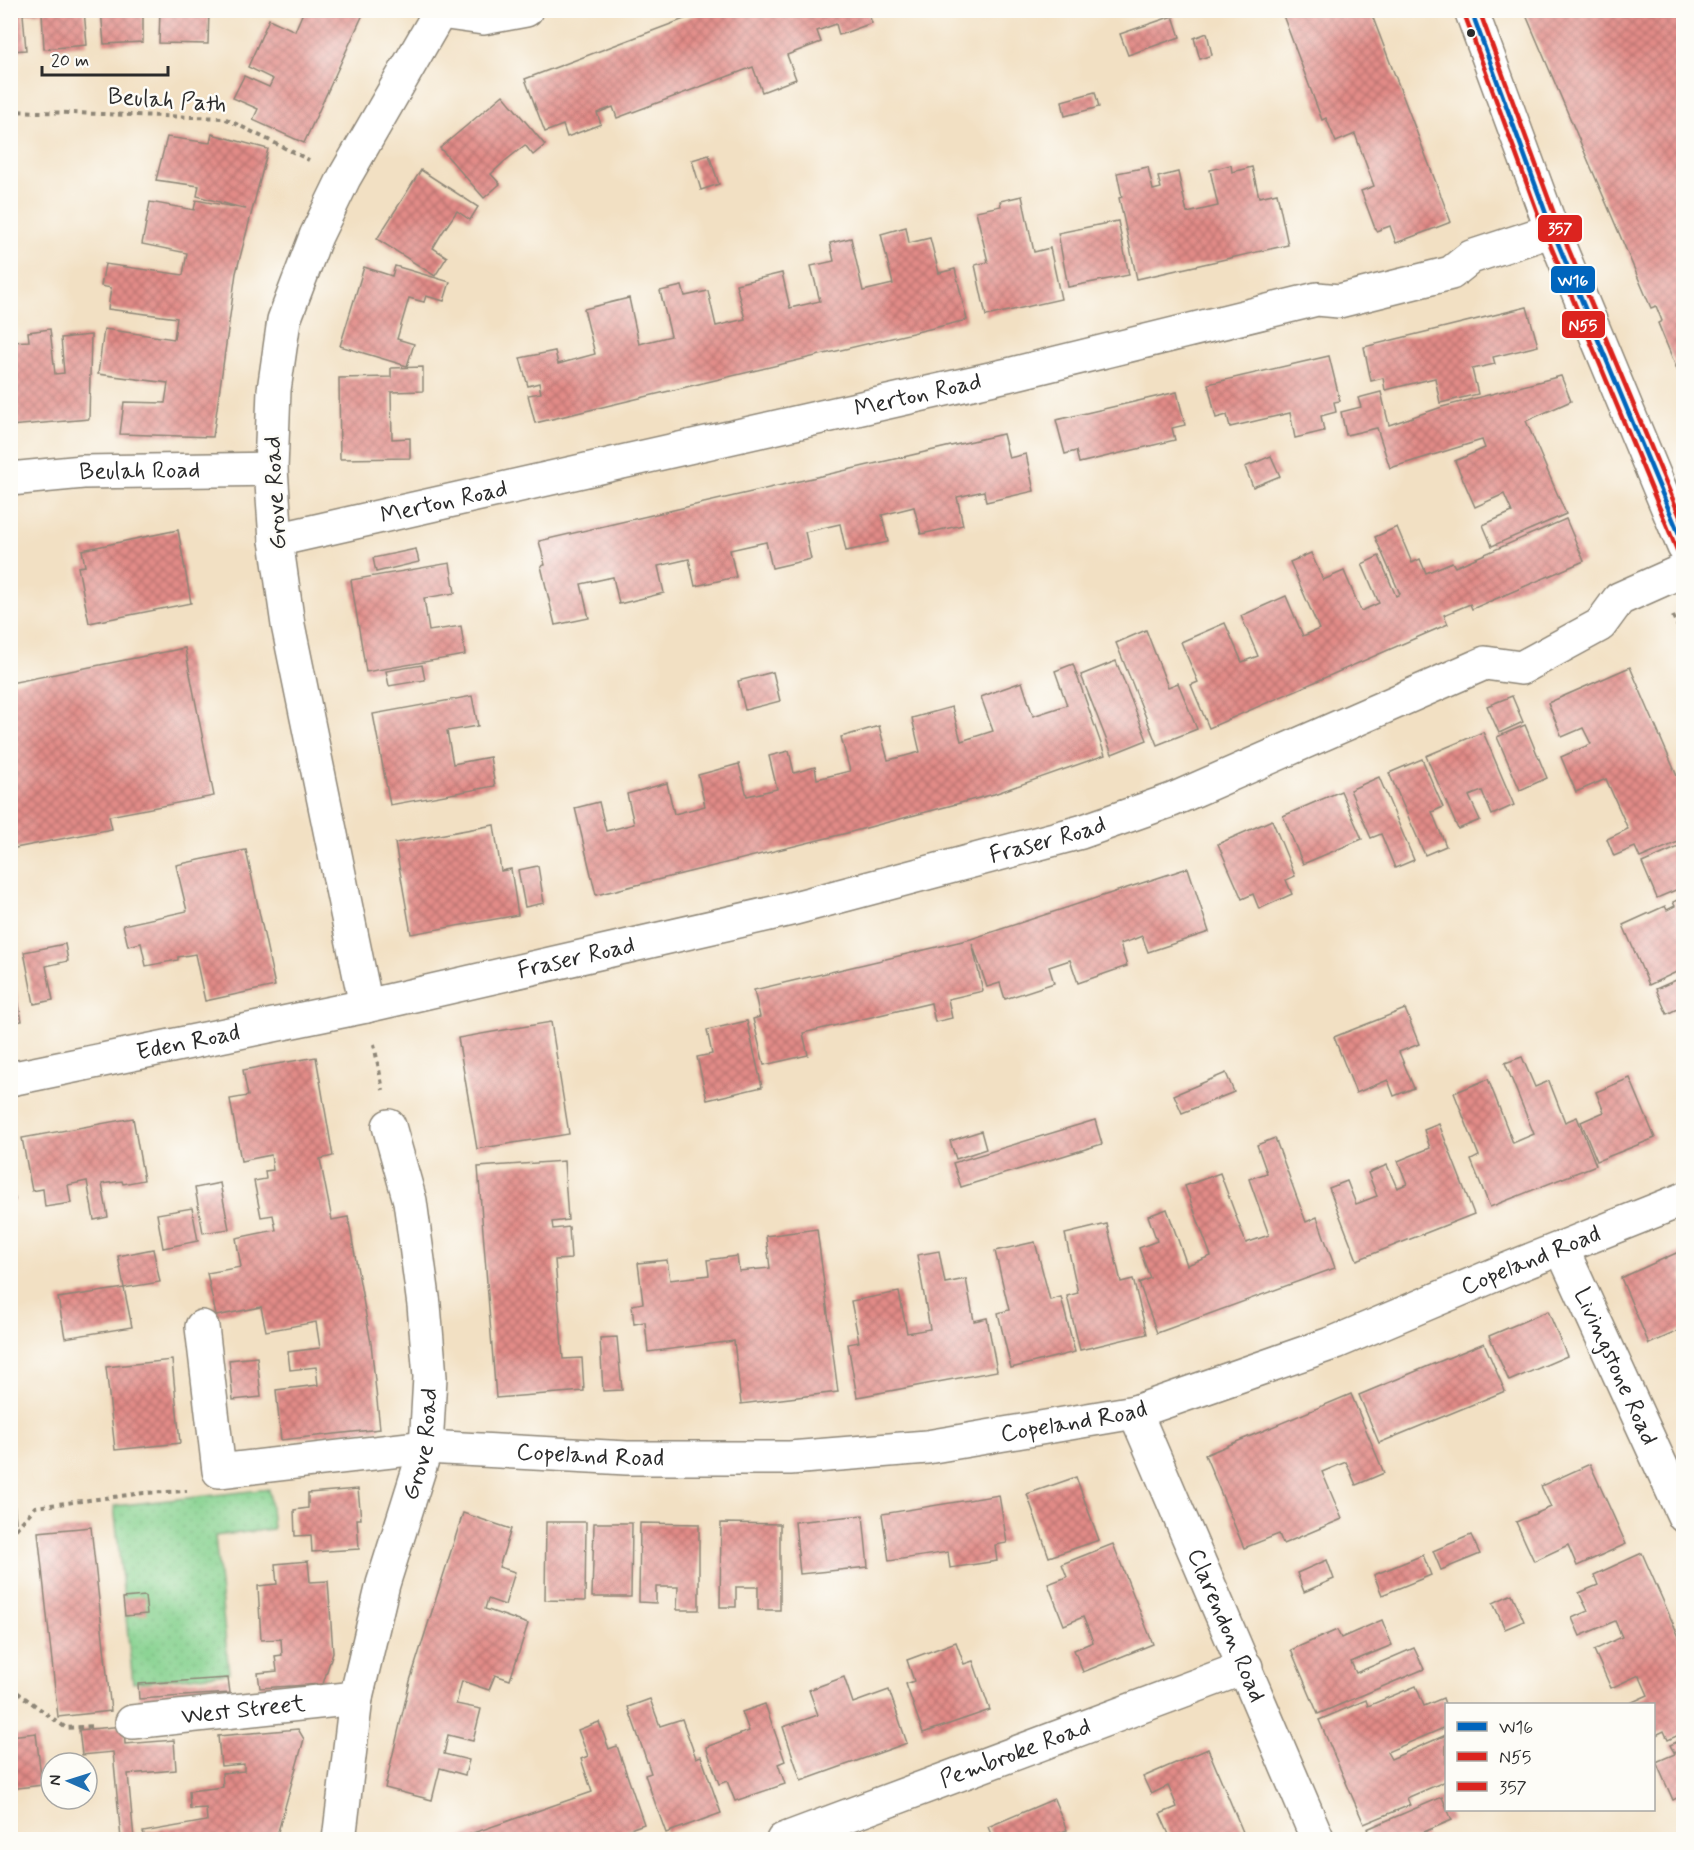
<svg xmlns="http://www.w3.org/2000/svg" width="1694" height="1850" font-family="Mynerve,sans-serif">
<defs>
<pattern id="grass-dots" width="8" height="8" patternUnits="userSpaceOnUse" patternTransform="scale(1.5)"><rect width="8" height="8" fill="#86d28f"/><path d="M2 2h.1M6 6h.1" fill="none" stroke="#74b47c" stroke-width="1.8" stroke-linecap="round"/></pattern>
<pattern id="building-cross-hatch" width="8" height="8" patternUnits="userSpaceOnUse" patternTransform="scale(1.5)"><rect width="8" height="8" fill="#e28b87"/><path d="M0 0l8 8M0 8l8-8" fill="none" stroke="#b7726f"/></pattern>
</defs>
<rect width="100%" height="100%" fill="#fdfcf7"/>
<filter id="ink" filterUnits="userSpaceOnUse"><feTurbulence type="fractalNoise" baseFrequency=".0167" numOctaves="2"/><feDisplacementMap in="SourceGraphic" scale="12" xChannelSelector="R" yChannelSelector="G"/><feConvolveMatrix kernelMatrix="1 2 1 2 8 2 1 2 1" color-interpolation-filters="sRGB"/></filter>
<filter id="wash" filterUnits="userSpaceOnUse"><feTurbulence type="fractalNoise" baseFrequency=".008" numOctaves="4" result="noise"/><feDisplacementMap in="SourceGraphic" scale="24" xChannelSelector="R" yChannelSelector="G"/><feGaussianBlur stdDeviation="1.35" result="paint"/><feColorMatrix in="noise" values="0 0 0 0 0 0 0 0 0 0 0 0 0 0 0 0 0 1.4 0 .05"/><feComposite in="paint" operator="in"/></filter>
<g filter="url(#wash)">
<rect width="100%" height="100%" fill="#f2e0c3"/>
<path fill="url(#grass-dots)" stroke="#587e5d" stroke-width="1.5" d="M269,1489L273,1529L215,1536L229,1673L133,1683L114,1506Z"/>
<g id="blocks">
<g fill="url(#building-cross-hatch)">
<path d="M10,10H84L87,45L44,49L42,13L23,14L26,50L10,51Z"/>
<path d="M101,10H143V42L104,44Z"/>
<path d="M160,10H209L208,44L159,43Z"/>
<path d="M304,10H365L304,143L253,120L258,109L233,98L244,76L269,87L273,79L248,67L269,19L295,31Z"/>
<path d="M708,10H867L872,23L839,35L836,24L817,31L821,42L787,55L796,79L762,92L753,67L617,118L613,107L597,113L601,124L567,137L563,125L545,132L525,79Z"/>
<path d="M1281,10H1370L1451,222L1396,243L1390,226L1376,231L1361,191L1374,186L1355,134L1336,142L1326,118L1322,120Z"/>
<path d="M1535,10H1683V384L1658,323L1662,321L1656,306L1651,308L1526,15Z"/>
<path d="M1173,16L1180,37L1128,55L1120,34Z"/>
<path d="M1207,33L1212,55L1200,59L1194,38Z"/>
<path d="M1095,92L1099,107L1065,116L1062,101Z"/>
<path d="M503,95L545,145L533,155L525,145L505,161L491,174L500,184L484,198L440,148Z"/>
<path d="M212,134L268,149L236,273L213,437L120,434L124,402L165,403L168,383L98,374L104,329L174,339L177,318L108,309L111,288L101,286L105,264L183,275L187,253L142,244L150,202L194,210L196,200L246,209L197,196L199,186L156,180L167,137L210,143Z"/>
<path d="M709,155L719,184L701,190L692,160Z"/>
<path d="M1231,165L1232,172L1252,167L1259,197L1277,193L1288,245L1137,279L1119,198L1122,197L1117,173L1148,167L1153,190L1161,188L1158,177L1178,172L1187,213L1218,206L1210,170Z"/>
<path d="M421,170L478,207L470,220L457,211L442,233L433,248L447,257L435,276L377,239Z"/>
<path d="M1022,196L1034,252L1050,248L1061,299L986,316L975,265L988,262L976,211L1001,206L1000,201Z"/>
<path d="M1118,221L1129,275L1068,287L1058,233Z"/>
<path d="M906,227L909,243L930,238L939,273L955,269L967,320L535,423L528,395L541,393L539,383L528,386L520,358L555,351L558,364L595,354L584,309L629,298L639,344L671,336L660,291L682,286L685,296L708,291L716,326L745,319L736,284L782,273L790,308L820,301L811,266L834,261L830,243L851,238L863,291L893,284L881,234Z"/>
<path d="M395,266L450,282L444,301L426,296L424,302L409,298L397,339L414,344L407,366L340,346L364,267L392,276Z"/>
<path d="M1527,307L1538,346L1493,357L1495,364L1472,369L1478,394L1440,403L1435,378L1385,390L1383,378L1371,381L1364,347Z"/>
<path d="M50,329L55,374L64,373L61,338L91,335L89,419L10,426V342L29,341L28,332Z"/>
<path d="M1329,356L1340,401L1334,402L1336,412L1321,416L1324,431L1295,438L1290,413L1230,427L1227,415L1216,418L1208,384Z"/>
<path d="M423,367V391L391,392L392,439L410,438V458L340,459L339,378L391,377V368Z"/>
<path d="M1561,376L1571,401L1526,421L1566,514L1492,546L1483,525L1512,512L1504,494L1475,507L1455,461L1485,448L1482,440L1390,468L1377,428L1346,435L1341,412L1361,407L1358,398L1381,392L1389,425L1442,407Z"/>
<path d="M1177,392L1185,425L1172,428L1175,440L1079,463L1076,451L1065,454L1056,420Z"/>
<path d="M1003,434L1009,458L1026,454L1034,491L986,502L984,491L957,497L963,525L921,534L914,507L882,515L888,542L846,551L840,524L805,532L811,559L772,568L766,542L730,550L736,577L695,586L689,559L658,566L664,593L619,604L613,577L581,584L589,618L555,625L541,566L545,565L539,541Z"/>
<path d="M1271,456L1280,476L1253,487L1245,467Z"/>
<path d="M1566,519L1584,561L1472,609L1470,604L1444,615L1448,624L1209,728L1191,685L1198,682L1181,642L1225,623L1242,662L1258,656L1241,616L1286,596L1303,636L1319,629L1290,562L1311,553L1323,580L1344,571L1361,611L1379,603L1362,564L1379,556L1396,596L1400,594L1375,537L1397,527L1412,563L1420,559L1426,573L1452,562L1455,567Z"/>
<path d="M178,530L191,603L89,623L78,567L85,566L82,550Z"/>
<path d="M416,549L419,562L376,572L373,558Z"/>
<path d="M450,563L455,593L424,598L429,631L461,626L465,655L366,672L351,580Z"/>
<path d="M1146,630L1168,687L1178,683L1197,729L1157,745L1116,643Z"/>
<path d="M185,648L214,796L109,816L112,829L10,849V683Z"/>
<path d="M1116,661L1147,740L1112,754L1081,675Z"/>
<path d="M1073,664L1105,755L994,794L847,833L596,895L575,808L599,802L606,831L634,824L627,794L667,783L674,814L705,806L698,775L739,764L747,796L777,789L769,756L789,751L794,773L815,767L817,779L850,771L841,737L879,726L888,760L905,756L920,752L912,718L952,707L961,741L974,737L993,731L981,697L999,690L1022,682L1033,716L1067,705L1055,671Z"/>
<path d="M422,665L425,680L389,686L386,671Z"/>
<path d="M1630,667L1683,790V840L1640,858L1635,847L1614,856L1607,839L1628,829L1606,779L1576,792L1561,757L1591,744L1583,728L1562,737L1548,703Z"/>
<path d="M773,672L780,701L745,710L738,681Z"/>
<path d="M472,696L478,726L447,731L453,764L490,757L495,786L390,805L373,714Z"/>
<path d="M1512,696L1523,722L1499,733L1487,706Z"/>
<path d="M1525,725L1547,778L1520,790L1497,737Z"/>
<path d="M1483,732L1514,805L1492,815L1482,791L1469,796L1480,820L1458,829L1426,756Z"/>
<path d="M1422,759L1443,807L1432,812L1446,846L1425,855L1389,773Z"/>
<path d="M1379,777L1414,860L1395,868L1381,834L1371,838L1350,790Z"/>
<path d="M1341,791L1362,839L1303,864L1283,816Z"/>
<path d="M1272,820L1295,876L1286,880L1292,894L1259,909L1253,894L1242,899L1218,844Z"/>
<path d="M494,825L501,871L511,869L518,915L411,934L395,843Z"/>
<path d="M1683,845V887L1657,898L1642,863Z"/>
<path d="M246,850L275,986L205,1001L195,954L178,957V960L146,966L141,943L128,946L123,925L187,911L176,865Z"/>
<path d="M538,866L544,903L525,907L518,870Z"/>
<path d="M1188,868L1209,932L1148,952L1142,936L1132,940L1120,944L1127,966L1078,983L1070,960L1049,967L1054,983L1005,999L1000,983L987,987L972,943L983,991L948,999L952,1018L935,1022L931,1003L803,1033L808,1055L764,1065L753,1019L760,1017L754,990L971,939Z"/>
<path d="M1683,897V969L1649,985L1623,925L1665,906L1667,910L1675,906L1673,902Z"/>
<path d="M65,944L68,961L46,966L53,1000L34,1004L24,952Z"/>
<path d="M10,975H13L22,1021L10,1023Z"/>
<path d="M1683,977V1006L1667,1014L1656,989Z"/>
<path d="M1405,1009L1419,1044L1399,1052L1414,1088L1394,1096L1388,1080L1356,1093L1334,1037Z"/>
<path d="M747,1021L762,1087L707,1100L697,1057L712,1054L707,1030Z"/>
<path d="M551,1022L569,1134L477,1149L458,1038Z"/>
<path d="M316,1057L333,1156L320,1159L332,1220L348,1217L371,1343L380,1429L281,1440L276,1390L318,1385L316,1367L290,1370L288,1352L320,1348L316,1322L266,1331L261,1307L216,1316L207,1273L241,1267L236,1238L276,1230L273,1215L261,1217L254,1181L266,1179L265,1171L273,1170L271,1155L241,1161L230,1099L248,1096L243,1070Z"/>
<path d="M1522,1057L1535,1087L1549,1081L1565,1122L1577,1117L1596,1165L1490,1207L1471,1160L1479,1156L1454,1093L1488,1079L1513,1143L1534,1134L1505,1063Z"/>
<path d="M1226,1073L1234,1092L1182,1113L1174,1095Z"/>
<path d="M1630,1078L1655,1138L1597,1161L1581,1122L1604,1112L1596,1092Z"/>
<path d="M133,1118L144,1180L123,1184L122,1181L102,1184L108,1217L94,1220L87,1181L68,1185L71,1203L45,1207L43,1189L32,1191L22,1138Z"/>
<path d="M1095,1120L1102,1144L961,1187L953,1163Z"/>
<path d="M1439,1124L1474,1214L1357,1260L1329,1188L1347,1181L1356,1204L1377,1196L1368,1173L1387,1165L1397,1188L1407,1184L1398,1161L1430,1148L1424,1130Z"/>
<path d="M981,1131L986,1149L956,1159L950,1141Z"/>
<path d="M1275,1138L1306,1222L1317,1217L1335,1268L1157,1333L1139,1283L1150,1278L1139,1248L1157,1241L1148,1216L1167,1209L1187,1265L1211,1256L1185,1186L1220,1173L1246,1243L1269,1235L1249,1179L1267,1173L1257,1145Z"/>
<path d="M564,1161L568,1220L552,1222L553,1229L569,1227L571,1259L555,1260L563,1359L582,1358L584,1391L496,1398L478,1167Z"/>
<path d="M10,1180L15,1200L10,1201Z"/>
<path d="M220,1183L229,1229L203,1233L195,1188Z"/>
<path d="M192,1208L198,1241L163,1248L157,1214Z"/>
<path d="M1107,1224L1121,1282L1133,1279L1147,1334L1080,1350L1067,1296L1078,1293L1065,1234Z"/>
<path d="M817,1229L838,1392L741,1404L734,1341L648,1352L645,1322L634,1324L632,1305L643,1303L638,1263L667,1260L670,1280L709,1275L707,1260L737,1256L739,1271L770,1268L766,1236Z"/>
<path d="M1035,1242L1050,1300L1061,1297L1075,1352L1011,1368L998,1313L1009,1310L995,1251Z"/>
<path d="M153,1249L160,1282L124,1288L118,1256Z"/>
<path d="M1683,1250V1329L1649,1344L1621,1278Z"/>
<path d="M939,1251L945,1283L966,1279L974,1321L987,1318L997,1371L857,1397L848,1344L859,1342L851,1301L899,1292L907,1333L930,1329L917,1255Z"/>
<path d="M124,1288L132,1327L65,1338L58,1298Z"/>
<path d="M1548,1311L1567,1356L1509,1381L1489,1336Z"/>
<path d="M617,1337L622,1390L603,1391L600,1338Z"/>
<path d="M1484,1343L1505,1391L1379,1443L1359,1395Z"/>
<path d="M257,1357L261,1397L233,1400L229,1360Z"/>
<path d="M172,1360L180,1443L115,1450L106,1367Z"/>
<path d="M1351,1394L1384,1473L1356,1485L1346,1462L1322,1472L1342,1519L1283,1544L1279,1534L1244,1548L1205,1455Z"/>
<path d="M1590,1464L1626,1544L1577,1566L1568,1545L1534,1561L1516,1522L1551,1507L1541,1486Z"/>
<path d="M1076,1477L1099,1540L1049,1557L1027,1494Z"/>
<path d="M10,1482H12L16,1522H10Z"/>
<path d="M358,1489L361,1519H357L359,1549L312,1552L311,1535L295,1536L294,1510L308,1508V1493Z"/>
<path d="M999,1495L1007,1543L995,1545L997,1561L950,1568L948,1552L889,1561L882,1514Z"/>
<path d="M463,1513L511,1529L499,1567L515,1572L505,1605L488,1599L485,1609L528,1624L510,1680L495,1675L489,1690L462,1681L456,1704L481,1709L473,1741L448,1735L444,1754L469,1760L465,1775L440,1768L432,1800L385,1788L410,1681Z"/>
<path d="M863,1515L868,1567L800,1574L795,1522Z"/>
<path d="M546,1522H586L585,1601L545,1600Z"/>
<path d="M594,1523H632L631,1597H592Z"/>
<path d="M640,1523L699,1524V1610H677L678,1587H656V1603L639,1602Z"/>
<path d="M721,1523L780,1524V1610H758V1587H736V1607H720Z"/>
<path d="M91,1527L111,1711L58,1717L38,1532Z"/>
<path d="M1471,1535L1480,1554L1441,1570L1433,1551Z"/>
<path d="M1113,1544L1153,1644L1083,1672L1074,1650L1093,1642L1089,1631L1083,1617L1064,1625L1048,1584L1067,1577L1062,1564Z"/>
<path d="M1642,1553L1683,1646V1733L1668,1740L1664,1731L1654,1736L1653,1704H1628L1648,1695L1639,1675L1611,1688L1603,1670L1594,1650L1622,1637L1615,1621L1580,1636L1572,1618L1588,1611L1579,1593L1598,1585L1594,1575Z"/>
<path d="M1423,1555L1431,1575L1382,1595L1374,1575Z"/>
<path d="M1327,1560L1334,1579L1304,1592L1297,1573Z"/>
<path d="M308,1561L310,1582L328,1581L333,1652L323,1684L260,1688L258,1673L277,1671L275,1656L282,1655L281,1639L261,1640L258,1586L277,1584L275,1564Z"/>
<path d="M1512,1594L1524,1621L1505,1629L1493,1603Z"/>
<path d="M145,1596L147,1614L125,1616L123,1598Z"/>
<path d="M1382,1620L1392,1645L1351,1662L1356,1673L1414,1648L1424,1669L1318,1714L1291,1650L1337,1630L1341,1638Z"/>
<path d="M956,1642L964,1664L973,1661L990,1710L923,1733L906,1684L914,1681L907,1660Z"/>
<path d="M844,1677L853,1703L889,1690L907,1743L801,1781L783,1727L818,1715L809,1690Z"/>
<path d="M228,1678L230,1693L139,1699L138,1684Z"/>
<path d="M1416,1686L1424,1706L1443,1698L1446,1707V1727L1387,1752L1391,1759L1446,1735V1781L1407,1798L1410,1805L1364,1824L1319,1720L1366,1700L1368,1706Z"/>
<path d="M650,1699L660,1726L682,1719L696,1758L701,1756L721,1813L666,1833L645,1775L651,1773L628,1707Z"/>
<path d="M765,1704L785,1761L778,1764L785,1784L735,1801L727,1781L719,1784L706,1747L749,1731L742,1712Z"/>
<path d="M599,1722L609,1749L617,1746L644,1824L608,1837L609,1839H456L592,1792L581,1759L588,1756L578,1730Z"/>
<path d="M124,1726L125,1744L174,1740L176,1770L128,1774L134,1839H121L113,1752L82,1755L79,1730Z"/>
<path d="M298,1729L304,1739L276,1839H146L143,1832L207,1821L206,1808L190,1809L189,1791L223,1787L222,1773L244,1771V1764L221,1766L218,1736Z"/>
<path d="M36,1733L42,1785L10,1789V1736Z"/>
<path d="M1683,1739V1795L1673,1800L1656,1762L1675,1754L1670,1745Z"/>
<path d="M1208,1749L1243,1832L1225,1839H1171L1160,1814L1177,1807L1173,1797L1168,1786L1151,1794L1143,1777Z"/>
<path d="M1442,1797L1452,1820L1424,1832L1427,1839H1371L1367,1829Z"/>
<path d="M1054,1799L1067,1830L1045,1839H993L988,1827Z"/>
</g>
</g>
</g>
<g filter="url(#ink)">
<use href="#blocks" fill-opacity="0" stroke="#8e8677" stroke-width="1.5"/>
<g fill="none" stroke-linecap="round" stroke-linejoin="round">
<g stroke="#8e8677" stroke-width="36">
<g id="minor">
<path d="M440,12L483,18L526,10"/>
<path id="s1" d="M10,479L83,472L271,469"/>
<path id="s2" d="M276,540L1012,374L1317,299L1339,301L1451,273L1471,257L1553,230"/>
<path d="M366,1006L288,625L276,540L271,469L274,390L284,320L316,236L344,178L441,10"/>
<path id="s3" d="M10,1079L366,1006L791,909L1081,832L1172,800L1485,663L1521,668L1600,625L1619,599L1684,570"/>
<path id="s4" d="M1562,1249L1684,1516"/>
<path id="s5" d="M202,1327L219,1471L426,1447L627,1458H790L927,1447L1135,1412L1336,1342L1506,1270L1684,1199"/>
<path id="s6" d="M1135,1412L1318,1840"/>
<path id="s7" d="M132,1722L356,1698"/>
<path id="s8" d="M339,1840L356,1698L383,1584L426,1447L430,1377L424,1305L410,1201L389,1126"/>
<path id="s9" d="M783,1840L1246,1667"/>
</g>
</g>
<g stroke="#8e8677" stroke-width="36">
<path id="major" d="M1471,10L1549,222L1684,547"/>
</g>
<g stroke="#8e8677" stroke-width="4" stroke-dasharray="4.5 4.5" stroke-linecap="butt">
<path d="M10,111L224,118L309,160"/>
<path d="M1673,616L1684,640"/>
<path d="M374,1044L383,1090"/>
<path d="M10,1536L35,1507L144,1493L187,1491"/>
<path d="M10,1687L66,1728L95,1726"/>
</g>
<use href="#minor" stroke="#fff" stroke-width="33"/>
<use href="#major" stroke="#fff" stroke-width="33"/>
<g stroke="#fdfcf7" stroke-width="9">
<path id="bus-1" d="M1471,10L1549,222L1684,546"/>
</g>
<g stroke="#fdfcf7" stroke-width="9">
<path id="bus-2" d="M1464,13L1542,225L1677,550"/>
</g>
<g stroke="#fdfcf7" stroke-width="9">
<path id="bus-3" d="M1479,10L1556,219L1684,526"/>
</g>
<use href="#bus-1" stroke="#0065bd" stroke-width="4.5"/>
<use href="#bus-2" stroke="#dc241f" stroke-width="4.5"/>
<use href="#bus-3" stroke="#dc241f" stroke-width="4.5"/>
</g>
</g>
<circle fill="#2b2b2b" stroke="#fdfcf7" stroke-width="2" cx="1471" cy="33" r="5"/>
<g text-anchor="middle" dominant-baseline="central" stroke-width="5" stroke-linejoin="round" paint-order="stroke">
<g font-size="24" fill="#2b2b2b" stroke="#fdfcf7">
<text transform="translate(167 101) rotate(4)">Beulah Path</text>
<text stroke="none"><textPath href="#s2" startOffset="658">Merton Road</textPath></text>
<text stroke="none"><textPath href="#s1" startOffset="130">Beulah Road</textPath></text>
<text transform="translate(276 493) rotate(-93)">Grove Road</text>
<text stroke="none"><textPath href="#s2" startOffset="172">Merton Road</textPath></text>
<text stroke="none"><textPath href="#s3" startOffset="1065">Fraser Road</textPath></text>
<text stroke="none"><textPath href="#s3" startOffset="579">Fraser Road</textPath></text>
<text stroke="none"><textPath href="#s3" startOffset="182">Eden Road</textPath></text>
<text stroke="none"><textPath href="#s5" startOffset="1490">Copeland Road</textPath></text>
<text stroke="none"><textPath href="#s4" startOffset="129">Livingstone Road</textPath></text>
<text stroke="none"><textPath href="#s5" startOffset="1004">Copeland Road</textPath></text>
<text stroke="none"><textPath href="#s8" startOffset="406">Grove Road</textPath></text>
<text stroke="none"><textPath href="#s5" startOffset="518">Copeland Road</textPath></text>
<text stroke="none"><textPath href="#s6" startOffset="232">Clarendon Road</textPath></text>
<text stroke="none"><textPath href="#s7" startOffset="112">West Street</textPath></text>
<text stroke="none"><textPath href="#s9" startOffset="248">Pembroke Road</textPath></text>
</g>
</g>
<g stroke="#fdfcf7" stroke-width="2">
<rect x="1537" y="214" width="46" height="29" rx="6" fill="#dc241f"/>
<rect x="1550" y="265" width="46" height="29" rx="6" fill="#0065bd"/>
<rect x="1561" y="310" width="45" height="29" rx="6" fill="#dc241f"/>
</g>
<g font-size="16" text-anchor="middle" font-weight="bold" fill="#fff">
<text x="1560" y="234">357</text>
<text x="1573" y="286">W16</text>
<text x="1583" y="331">N55</text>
</g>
<rect width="1694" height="1850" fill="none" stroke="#fdfcf7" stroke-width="36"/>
<rect x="1445" y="1703" width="210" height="108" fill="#fdfcf7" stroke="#a9a8a5" stroke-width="1.5"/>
<rect x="1457" y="1722" width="30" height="9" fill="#0065bd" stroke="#a9a8a5" stroke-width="1.5"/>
<text x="1499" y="1733" font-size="18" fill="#2b2b2b">W16</text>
<rect x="1457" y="1752" width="30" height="9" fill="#dc241f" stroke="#a9a8a5" stroke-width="1.5"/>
<text x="1499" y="1763" font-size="18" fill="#2b2b2b">N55</text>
<rect x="1457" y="1782" width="30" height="9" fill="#dc241f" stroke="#a9a8a5" stroke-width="1.5"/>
<text x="1499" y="1793" font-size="18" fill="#2b2b2b">357</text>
<g transform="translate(69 1781) rotate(273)"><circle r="28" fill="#fdfcf7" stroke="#a9a8a5" stroke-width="1.5"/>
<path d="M0-4.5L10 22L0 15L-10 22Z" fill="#1f6fb2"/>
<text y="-9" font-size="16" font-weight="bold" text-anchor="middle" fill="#2b2b2b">N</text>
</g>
<path d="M42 66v9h126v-9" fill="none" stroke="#2b2b2b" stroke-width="3"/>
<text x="51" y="66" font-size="18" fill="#2b2b2b" stroke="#fdfcf7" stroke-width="4.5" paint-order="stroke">20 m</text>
</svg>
